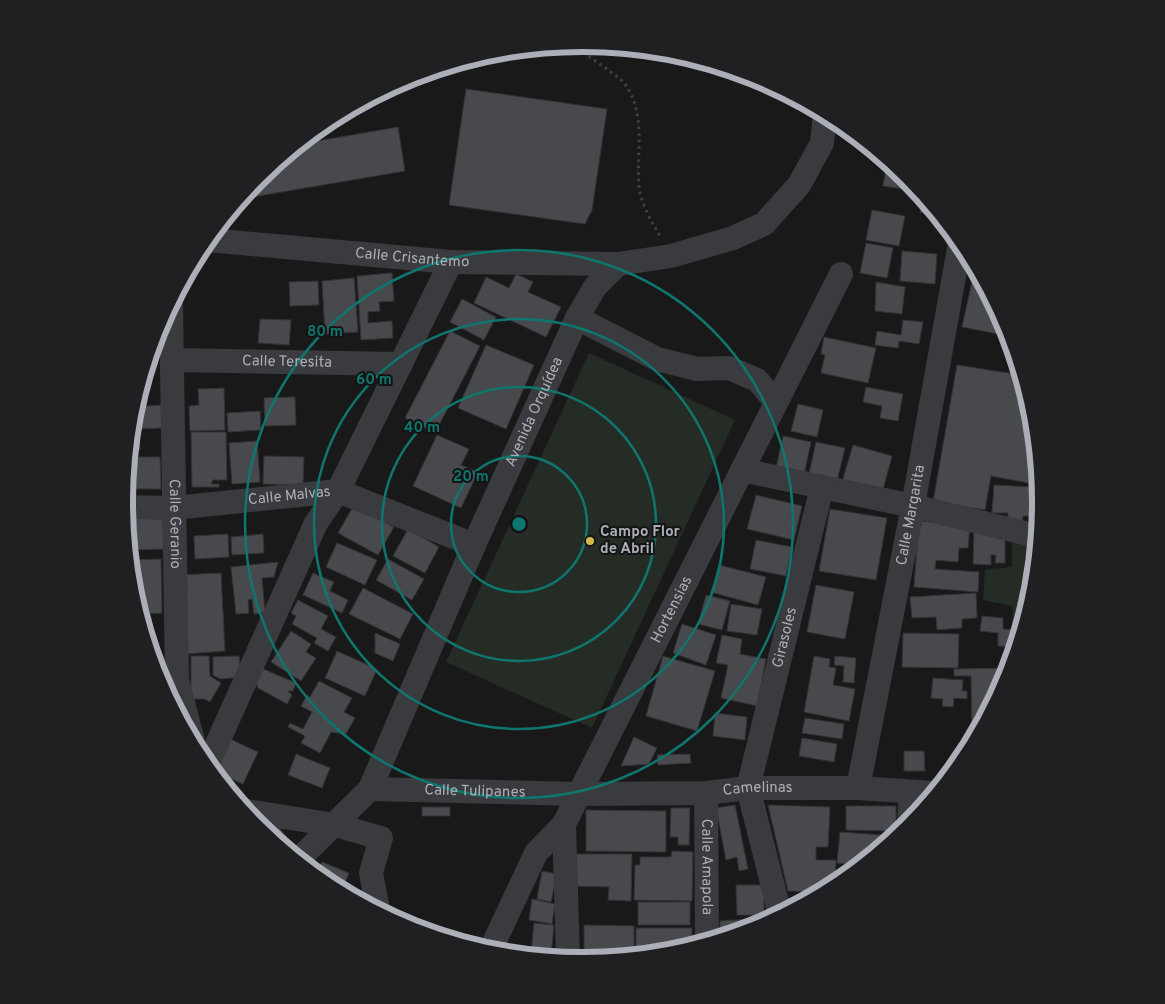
<svg xmlns="http://www.w3.org/2000/svg" width="1165" height="1004" font-family="Overpass,sans-serif">
<rect width="100%" height="100%" fill="#19191a"/>
<g fill="#252c26">
<path d="M589,353L735,420L592,728L446,662Z"/>
<path d="M1012,540L1036,546L1032,592L1022,624L1012,623L1013,606L983,600L985,570L1012,567Z"/>
</g>
<g fill="#48494c" stroke="#333336">
<path d="M466,89L607,109L592,210L585,224L449,205Z"/>
<path d="M398,127L405,171L241,199L259,178L300,144Z"/>
<path d="M887,162L907,178L917,191L883,186Z"/>
<path d="M923,198L937,216L920,212Z"/>
<path d="M872,210L905,216L899,246L866,240Z"/>
<path d="M866,243L893,248L887,278L860,273Z"/>
<path d="M902,251L937,254L935,284L900,281Z"/>
<path d="M975,268L1006,327L1009,336L962,327Z"/>
<path d="M392,273L394,301L379,302L380,311L368,312V323L392,321L393,338L361,340L357,276Z"/>
<path d="M516,274L533,282L528,292L561,307L546,337L474,303L486,277L509,288Z"/>
<path d="M354,278L358,332L325,334L322,281Z"/>
<path d="M318,281L319,305L290,306L289,282Z"/>
<path d="M876,282L905,287L902,314L875,311Z"/>
<path d="M462,299L496,317L484,340L450,322Z"/>
<path d="M260,319L291,320L289,345L258,343Z"/>
<path d="M903,320L923,322L919,344L899,341L898,348L875,345L877,331L901,335Z"/>
<path d="M450,331L480,346L435,433L405,418Z"/>
<path d="M156,337L155,360H149Z"/>
<path d="M824,337L876,348L868,383L821,373L825,355L821,354Z"/>
<path d="M486,345L534,365L506,429L458,408Z"/>
<path d="M957,365L1021,375L1032,413L1035,440L1033,449H1036L1039,485L991,476L985,510L933,502Z"/>
<path d="M866,387L903,394L898,421L880,418L882,406L863,402Z"/>
<path d="M224,388L225,430L190,431L189,406L199,405L198,389Z"/>
<path d="M295,397L296,425L265,426L264,398Z"/>
<path d="M798,404L823,410L817,437L791,431Z"/>
<path d="M161,405L162,428L139,429L140,450H129L135,407Z"/>
<path d="M260,411L261,430L228,432L227,413Z"/>
<path d="M191,432H226L227,480H213L211,484H219V487H192Z"/>
<path d="M437,435L469,449L461,465L478,472L461,508L413,486Z"/>
<path d="M783,436L811,442L804,475L776,468Z"/>
<path d="M257,441L260,482L232,484L229,443Z"/>
<path d="M816,442L845,448L837,481L809,474Z"/>
<path d="M853,445L892,456L882,493L842,482Z"/>
<path d="M264,456L304,457L303,485L263,484Z"/>
<path d="M129,457H160L161,489H125Z"/>
<path d="M994,485L1034,487V498L1040,499L1039,516H1023L1022,524L1008,523V513H992Z"/>
<path d="M756,495L802,506L794,540L747,529Z"/>
<path d="M354,505L394,527L378,555L338,533Z"/>
<path d="M830,509L887,518L876,580L819,571Z"/>
<path d="M163,515L164,549L129,550L126,516Z"/>
<path d="M919,521L970,525L968,548H959L958,562L936,560L935,569L979,572L978,592L914,587Z"/>
<path d="M408,529L439,547L425,573L393,556Z"/>
<path d="M974,530H1005V563H995L996,555H991V565L973,564Z"/>
<path d="M228,534L229,557L195,559L194,536Z"/>
<path d="M263,534L264,553L232,555L231,537Z"/>
<path d="M756,540L792,547L786,576L750,569Z"/>
<path d="M337,543L377,560L365,585L326,567Z"/>
<path d="M161,559L162,613L140,614L139,586H132L130,560Z"/>
<path d="M388,559L424,579L412,600L376,580Z"/>
<path d="M278,562L274,577L262,578L265,612L254,614L252,599L248,600L249,613L236,614L231,567Z"/>
<path d="M719,565L766,577L758,605L711,592Z"/>
<path d="M221,573L225,651L185,654L179,575Z"/>
<path d="M313,573L334,582L330,591L348,600L342,613L303,595Z"/>
<path d="M816,585L854,592L845,639L807,632Z"/>
<path d="M363,588L413,614L400,639L349,614Z"/>
<path d="M976,593L977,618L962,619V628L937,630L936,617L912,618L910,597Z"/>
<path d="M706,595L730,601L722,630L698,624Z"/>
<path d="M298,600L328,616L321,629L336,637L328,651L314,643L317,638L292,624L296,616L291,613Z"/>
<path d="M731,604L762,609L757,635L727,631Z"/>
<path d="M982,616L1003,618V629L1020,630L1015,647L998,646V633L980,631Z"/>
<path d="M682,624L716,635L706,665L673,653Z"/>
<path d="M291,631L311,644L306,652L316,658L301,681L271,662Z"/>
<path d="M375,633L400,644L393,661L375,653Z"/>
<path d="M903,633L959,634L958,668L902,667Z"/>
<path d="M722,635L742,639L740,654L766,659L757,706L721,698L728,665L716,663Z"/>
<path d="M337,651L377,669L365,696L325,678Z"/>
<path d="M191,656H209L210,676L221,683L210,702L204,699H191Z"/>
<path d="M239,656L241,677L220,679L213,675V657Z"/>
<path d="M663,656L715,671L697,731L646,716Z"/>
<path d="M814,656L830,659L829,667L836,668L833,685L855,689L849,721L804,712Z"/>
<path d="M835,656L856,658L854,683L843,682L844,666L834,665Z"/>
<path d="M261,668L296,683L293,691H288L292,695L287,704L258,688L255,680Z"/>
<path d="M1009,668L1006,678L972,740L971,676H954V669Z"/>
<path d="M933,678L963,680L962,691H967V699L954,698L953,707L942,706L943,699L931,698Z"/>
<path d="M319,681L352,698L344,712L355,718L346,734L331,732L320,753L301,743L305,736L288,727L290,723L303,729L312,712L301,706L307,695L310,697Z"/>
<path d="M715,713L747,717L745,740L713,736Z"/>
<path d="M805,718L844,724L842,739L802,733Z"/>
<path d="M634,737L657,748L649,764L621,766Z"/>
<path d="M228,738L258,752L243,784L213,771Z"/>
<path d="M802,738L837,744L834,762L799,756Z"/>
<path d="M904,751H924L925,771H904Z"/>
<path d="M296,754L330,768L322,788L288,775Z"/>
<path d="M690,754L691,763L658,765L657,755Z"/>
<path d="M735,805L748,869L739,871L737,857L726,860L716,808Z"/>
<path d="M768,805L830,807L828,847H816V860H836L835,884L821,892L788,891Z"/>
<path d="M846,806H896V831L846,830Z"/>
<rect x="422" y="807" width="28" height="9"/>
<path d="M671,808H690L689,845H678V837H670Z"/>
<path d="M586,810L666,811V852L586,851Z"/>
<path d="M278,826L289,840L282,845L262,829Z"/>
<path d="M840,832L895,836L859,865L837,863Z"/>
<path d="M672,851L693,852L692,901L634,900L635,865H640V857H671Z"/>
<path d="M575,854H632L631,901L608,900L609,887L574,886Z"/>
<path d="M322,862L349,873L342,890L317,874Z"/>
<path d="M842,866L856,868L840,881Z"/>
<path d="M542,871L557,874L551,902L537,899Z"/>
<path d="M736,885H764V915H737Z"/>
<path d="M532,899L555,904L552,924L529,920Z"/>
<rect x="638" y="902" width="52" height="23"/>
<path d="M768,918L758,925L720,937V921Z"/>
<path d="M534,923L554,925L551,955L531,954Z"/>
<path d="M584,925L634,926V955L584,957Z"/>
<path d="M636,928H692V945L672,951L636,955Z"/>
</g>
<g fill="none" stroke-linecap="round" stroke-linejoin="round">
<path stroke="#404146" stroke-width="3" stroke-dasharray="2.5 4" stroke-linecap="butt" d="M573,45C585,55 618,75 625,84C647,116 636,151 639,186C641,204 651,221 660,236"/>
<g stroke="#3a3b3f" stroke-width="24">
<path id="s1" d="M208,240L451,262L618,264"/>
<path id="s2" d="M171,305L177,680L193,741"/>
<path d="M577,318L657,359L697,369L729,368L757,380L776,402"/>
<path id="s3" d="M173,360L401,364"/>
<path d="M742,470L913,506L1037,536"/>
<path id="s4" d="M125,507L174,508L338,491L474,545"/>
<path d="M208,764L316,523L338,491L451,262"/>
<path id="s5" d="M858,788L913,506L960,243"/>
<path id="s6" d="M370,789L580,794L706,793L748,788H858L934,793"/>
<path id="s7" d="M706,793L707,941"/>
<path d="M246,811L335,825L381,838L371,873L378,910"/>
<path d="M909,823L911,792"/>
<path id="s8" d="M299,859L370,789L474,545L577,318L595,287L618,264L671,256L733,238L764,224L799,185L822,143L825,114"/>
<path id="s9" d="M780,914L748,788L822,487"/>
<path d="M490,951L536,853L564,824"/>
<path id="s10" d="M568,959L564,824L841,274"/>
</g>
</g>
<g fill="none" stroke="#0f766e" stroke-width="2.5">
<circle cx="519" cy="524" r="68"/>
<circle cx="519" cy="524" r="137"/>
<circle cx="519" cy="524" r="205"/>
<circle cx="519" cy="524" r="274"/>
</g>
<circle fill="#dbb750" stroke="#141415" stroke-width="2" cx="590" cy="541" r="5"/>
<g text-anchor="middle" dominant-baseline="central" stroke-width="4" stroke-linejoin="round" paint-order="stroke">
<g font-size="15" fill="#adafb8" stroke="#141415">
<text stroke="none"><textPath href="#s1" startOffset="205">Calle Crisantemo</textPath></text>
<text stroke="none"><textPath href="#s3" startOffset="114">Calle Teresita</textPath></text>
<text stroke="none"><textPath href="#s8" startOffset="511">Avenida Orquídea</textPath></text>
<text stroke="none"><textPath href="#s4" startOffset="165">Calle Malvas</textPath></text>
<text stroke="none"><textPath href="#s5" startOffset="278">Calle Margarita</textPath></text>
<text stroke="none"><textPath href="#s2" startOffset="219">Calle Geranio</textPath></text>
<text stroke="none"><textPath href="#s10" startOffset="375">Hortensias</textPath></text>
<text stroke="none"><textPath href="#s9" startOffset="285">Girasoles</textPath></text>
<text stroke="none"><textPath href="#s6" startOffset="388">Camelinas</textPath></text>
<text stroke="none"><textPath href="#s6" startOffset="105">Calle Tulipanes</textPath></text>
<text stroke="none"><textPath href="#s7" startOffset="74">Calle Amapola</textPath></text>
</g>
<g font-size="15" font-weight="bold" fill="#adafb8" stroke="#141415" text-anchor="start">
<text x="600" y="532">Campo Flor<tspan x="600" dy="17">de Abril</tspan></text>
</g>
</g>
<path d="M0 0H1165V1004H0ZM582 52H583A449 449 0 0 1 1032 501V503A449 449 0 0 1 583 952H582A449 449 0 0 1 133 503V501A449 449 0 0 1 582 52Z" fill="#202022" fill-rule="evenodd"/>
<path fill="none" stroke="#adafb8" stroke-width="6" d="M582 52H583A449 449 0 0 1 1032 501V503A449 449 0 0 1 583 952H582A449 449 0 0 1 133 503V501A449 449 0 0 1 582 52Z"/>
<circle cx="519" cy="524" r="8" fill="#0f766e" stroke="#141415" stroke-width="2.5"/>
<g font-size="15" text-anchor="middle" font-weight="bold" fill="#0f766e" stroke="#141415" stroke-width="4" stroke-linejoin="round" paint-order="stroke">
<text x="325" y="336">80 m</text>
<text x="374" y="384">60 m</text>
<text x="422" y="432">40 m</text>
<text x="471" y="481">20 m</text>
</g>
</svg>
